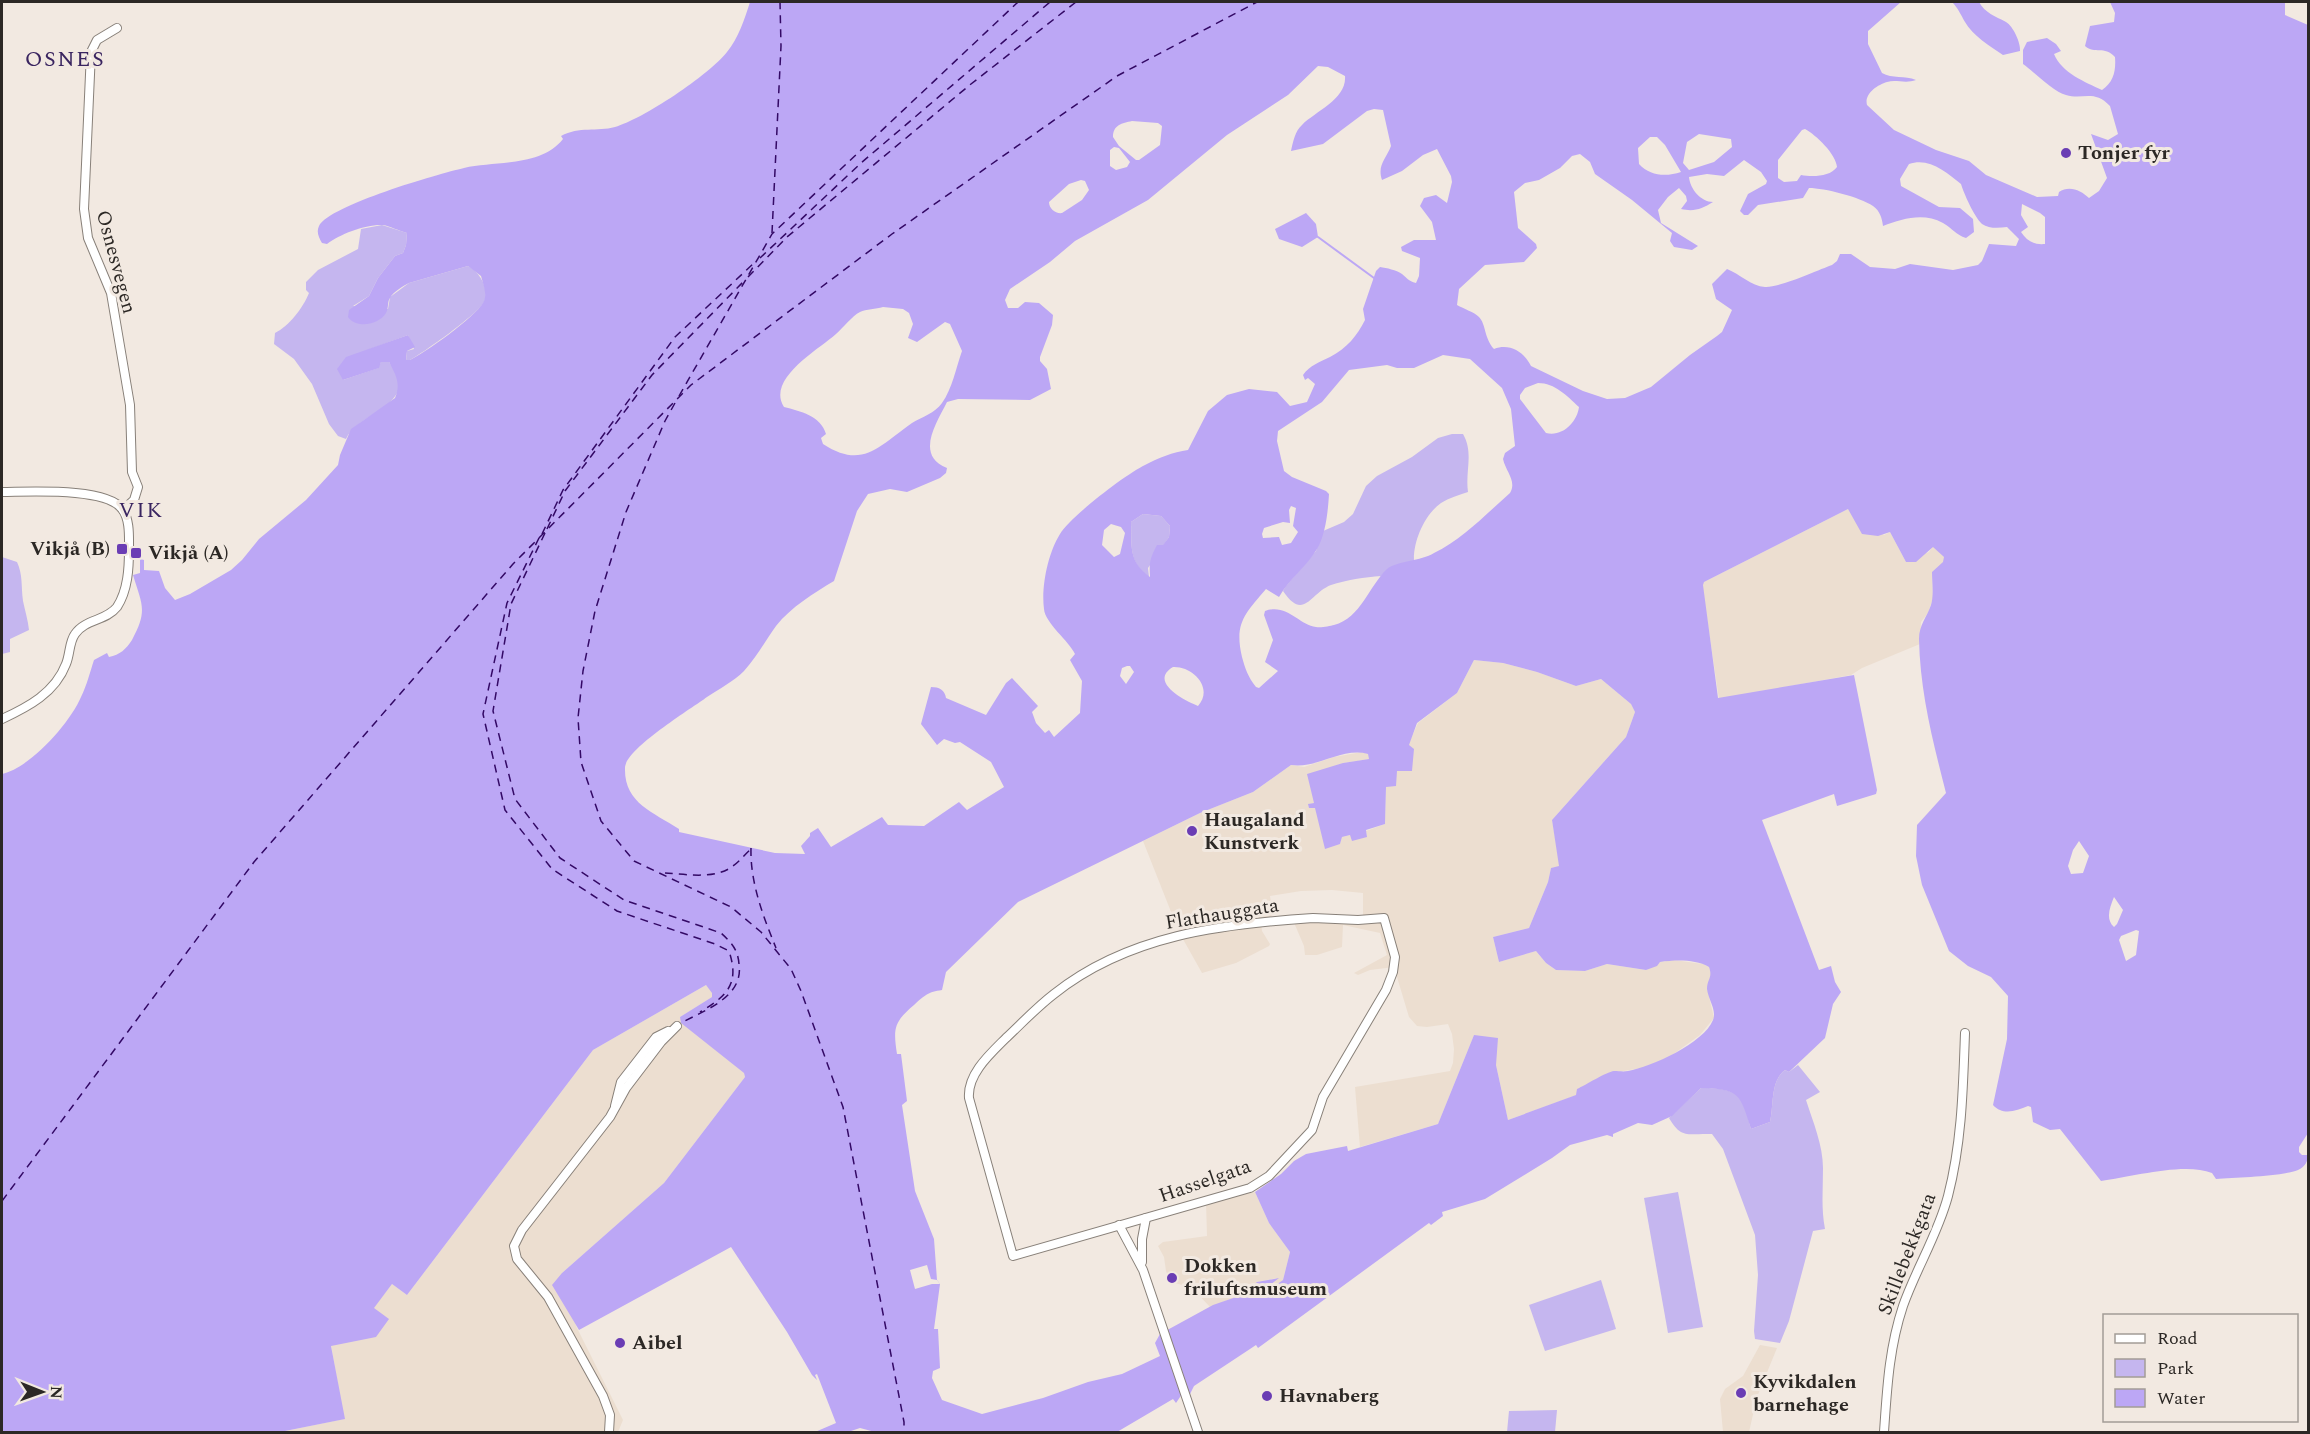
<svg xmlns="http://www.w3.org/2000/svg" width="2310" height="1434" font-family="Spectral,serif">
<rect width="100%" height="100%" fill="#f2e9e1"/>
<g fill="#ecded0">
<path d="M1848,509L1884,535L1890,532L1906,562L1929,552L1933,546L1944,557V562L1932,573L1933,598L1928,613L1921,622L1920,644L1862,668L1851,675L1719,699L1702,585L1704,582Z"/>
<path d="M1474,660L1503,663L1537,672L1576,686L1601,679L1631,704L1635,712L1626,737L1552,820L1560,867L1551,868L1548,882L1529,928L1493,937L1499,962L1536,951L1546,963L1556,970L1585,971L1607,964L1646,970L1660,962L1674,960L1703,964L1709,967L1712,976L1707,988L1714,1018L1700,1035L1668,1058L1642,1068L1617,1072L1577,1095L1508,1120L1496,1065L1474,1035L1438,1124L1360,1147L1355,1087L1450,1071L1453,1063L1454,1049L1452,1034L1448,1024L1427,1027L1417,1026L1409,1017L1394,967L1370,970L1358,975L1354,973L1387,955L1380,933L1343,925L1342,947L1317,955H1305L1304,946L1292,918H1363V893L1332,890L1301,891L1270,896L1273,915L1261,922L1262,931L1270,944L1269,946L1236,963L1202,973L1179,932L1143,841L1200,813L1253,792L1291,765L1304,767L1334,757L1362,752L1368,754L1370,759L1343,763L1314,803L1309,804L1315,807L1340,844L1342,837L1350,835L1367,836L1366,831L1385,824L1386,787L1397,770L1418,723L1457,693Z"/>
<path d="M706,985L713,993L712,997L680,1017L744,1073L745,1077L664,1183L562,1273L576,1326L623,1420L618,1432H280L344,1419L331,1345L373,1308L392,1284L407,1295L593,1050Z"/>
<path d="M1255,1192L1269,1223L1290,1252L1283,1280L1269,1291L1266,1288L1277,1278L1257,1282L1239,1296L1210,1307L1191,1287L1170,1282L1166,1271L1164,1257L1158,1246L1163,1242L1207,1236L1206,1202Z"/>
<path d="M1760,1345L1777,1348L1757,1397L1749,1432H1723L1720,1399L1725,1389L1743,1376Z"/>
</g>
<g fill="#c5b6ef">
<path d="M382,225L407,233L406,245L403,253L395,256L378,278L369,296L353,306L388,309L390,297L409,283L468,266C479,271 490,289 484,302C478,314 423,353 410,360L406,361L407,351L414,349L408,335L346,358L343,380L378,368L381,362L388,361C425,405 359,410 346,439L338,436L329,424L312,384L294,359L274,344L275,333C289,326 303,308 309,293L306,290V282L318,270L358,249L361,229Z"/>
<path d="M1452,434H1463C1474,453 1465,471 1468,492C1459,495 1449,498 1441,503C1425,514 1413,541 1414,561C1398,567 1395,561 1381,576C1365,577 1346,580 1331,585C1310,593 1304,622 1283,591L1286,586L1316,551L1323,531L1344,522L1353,514L1366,486L1377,476L1412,457L1438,438Z"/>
<path d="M1143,514L1161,516L1170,526L1169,537L1148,568L1149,577C1128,561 1132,546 1131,522Z"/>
<path d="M2,557L17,562C23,575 21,586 23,601C25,611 28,620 29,630L10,639V652L2,654Z"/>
<path d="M1798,1065L1820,1092L1806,1100C1813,1122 1823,1145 1823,1168C1823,1189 1821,1209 1825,1229L1813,1231L1789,1321L1780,1343L1755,1339L1754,1331L1758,1275L1755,1235L1723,1149L1712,1134C1688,1133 1682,1140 1669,1118L1701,1088C1713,1088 1734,1088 1742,1100C1747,1108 1748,1120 1751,1129L1770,1122C1774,1106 1770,1081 1785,1070L1789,1072Z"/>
<path d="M1678,1192L1703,1327L1668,1333L1644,1198Z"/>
<path d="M1601,1280L1616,1329L1545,1351L1529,1305Z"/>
<path d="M1557,1410L1555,1432H1507L1509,1411Z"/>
</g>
<g fill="#bca7f5" fill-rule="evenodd">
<path d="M750,2H1901L1868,31V44L1882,73C1892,79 1905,75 1916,80C1905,84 1896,79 1887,82C1877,85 1864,94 1867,105L1894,130L1936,150L1969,161L1986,175L2037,197L2058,196L2059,192C2069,185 2081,190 2089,198L2099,191L2107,178L2091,134L2108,140L2118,134L2110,106C2094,89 2083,100 2066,95C2054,92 2034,72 2023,64V50L2027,42L2047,38L2056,44L2061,51L2054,54C2062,73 2085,82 2102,90C2114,82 2116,70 2115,57C2104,45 2095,55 2085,46L2090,26L2114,22L2115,13L2110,2H2285V15L2308,25V1133L2299,1147V1152L2302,1155H2308C2308,1161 2305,1167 2298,1170C2279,1177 2237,1177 2216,1179L2212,1173C2184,1162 2132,1177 2101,1181L2060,1129L2050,1130L2033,1122L2031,1107L2028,1106C2016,1111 2003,1116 1993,1105L2007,1039L2008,996L1991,977L1968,966L1949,951L1922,885L1916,856L1917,825L1946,793C1933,742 1920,692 1919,639C1919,625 1927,617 1931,605C1934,595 1932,583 1932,572L1943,562L1944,557L1933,547L1916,562H1906L1890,532L1878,536L1862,534L1848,509L1704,582L1703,585L1718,698L1854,675L1877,790L1876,794L1837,806L1834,794L1762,820L1819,970L1831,966L1835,982L1841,992L1833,1004L1825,1038L1789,1072L1785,1070C1770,1081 1774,1106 1770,1122L1751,1129C1740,1094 1740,1089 1701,1088L1672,1116L1652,1125L1638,1123L1613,1134V1137L1607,1135L1570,1145L1552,1158L1485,1199L1442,1212L1443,1216L1431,1225L1429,1223L1258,1348L1256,1345L1250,1349L1194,1386L1190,1394L1184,1391L1176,1403L1173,1399L1117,1432H875L860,1428L848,1432H815L836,1423L817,1374L815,1375L817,1380L812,1375L787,1332L731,1247L579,1330L552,1285L562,1273L664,1183L745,1077L744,1073L681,1023L680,1017L712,997V993L706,985L593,1050L407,1295L392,1284L374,1308L389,1319L376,1337L331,1346L345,1419L280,1432H2V774C30,768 70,723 81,697C87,685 90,672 94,660L107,653L109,657C120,655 126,649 132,640C148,610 142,605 133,575L140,573V559L144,560V570L159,571L165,588L175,600L190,594L231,570L242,560L259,539L306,500L338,465L340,455L351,429L395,398C401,384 396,375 389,362H381L379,368L343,380L337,369L346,357L408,335L415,347L407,351L406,360H410C425,353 475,317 483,303C488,295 483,284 481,276L468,266L409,283C403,286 393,292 390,298C387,302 389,308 386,313C379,325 356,329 348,317L349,310L369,296L378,278L395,256L403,253L406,245L407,233C399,231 390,226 383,225C366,224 340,234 327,244L322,243C319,238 316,232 319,226C330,205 438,174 464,168C495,161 541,167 563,139L561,136C579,126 597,132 615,127C643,119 709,75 727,52C738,39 745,18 750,2ZM1318,66L1328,67L1345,76C1347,99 1316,111 1302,125C1295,131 1293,142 1291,151L1323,144L1367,111L1374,109L1383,110L1391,146C1386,159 1377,165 1382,180L1402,171L1423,155L1437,149L1451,176L1452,182L1447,203L1436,195L1424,198L1420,206L1432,222L1436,240H1414L1401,247L1402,251L1420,258L1419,276L1416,283C1408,281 1407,278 1402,274C1396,270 1387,268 1380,267L1376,271L1363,309L1365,320C1357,336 1347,348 1330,357C1320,362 1310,365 1303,375L1305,380L1308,378L1315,384L1307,402L1290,406L1277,392L1249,389L1227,395L1208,411L1188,450C1173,452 1158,458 1145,465C1126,474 1070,517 1060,534C1048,553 1041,587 1044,609C1045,623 1069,641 1075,654L1070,660L1082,681L1080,713L1054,737L1049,730L1045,733L1036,723L1032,712L1038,706L1012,678L1006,683L986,715L946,698C945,690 939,687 931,687L921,724L937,745L944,739L955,743L960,742L991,762L1004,787L967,810L959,802L924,826L888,825L882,817L831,847L818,828L810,833V836L801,846L805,854L775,853L679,832V829C653,812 624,803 625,768C625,749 691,709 707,697C719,689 734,681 744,671C757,657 765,641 776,626C791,607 814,593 834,581L857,511L868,494L890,489L907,492L940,478L946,473L947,468C915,455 936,424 947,402L958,399L1030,400L1051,389L1047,369L1040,361V357L1052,325L1053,315L1039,303L1025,302L1018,308H1008L1005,300L1010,289L1050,262L1075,241L1148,200L1227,135L1288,95ZM1132,121L1158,123L1162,126L1160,145L1139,160H1136L1119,146L1113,137C1113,125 1122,123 1132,121ZM1805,129C1816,135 1836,154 1837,167C1830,177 1812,177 1801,175L1797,181L1784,182L1778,178V160L1802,130ZM1699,134L1731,139L1732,147L1714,162L1689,170L1683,163L1687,142ZM1650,137H1657L1665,145L1681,172C1666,177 1650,176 1639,164L1638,148ZM1114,147L1119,148L1130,162L1127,167L1116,170L1110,166V150ZM1580,154L1590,162L1595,174L1632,200L1672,233L1670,241L1674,247L1692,250L1698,246L1661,223L1658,210L1668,197L1679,188L1686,196L1687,201L1681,209C1694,212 1702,209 1713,202C1701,202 1690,189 1689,177L1707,174L1724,176L1744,160L1761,172L1767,181L1766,184L1748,194L1740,211L1744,215H1748L1758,205L1803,198L1809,188C1824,188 1860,197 1873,206C1880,211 1882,218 1883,226C1902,219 1923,212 1943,223C1952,228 1956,235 1966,238L1974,232L1973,219L1960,208L1939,207L1901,186L1900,179L1909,164C1929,157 1946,172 1961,184C1964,194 1974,216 1982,224C1989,229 1999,228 2007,227L2019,239L2016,246L1989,244L1982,261L1978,265L1953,270L1910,264L1895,269L1870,267L1851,254H1840L1837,261L1832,265C1818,270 1779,288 1765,287C1751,286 1740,274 1727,269L1712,284L1716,299L1732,310L1722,332L1717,336L1690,355L1651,387L1625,398L1607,399L1583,391L1531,366C1524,352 1510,343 1494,349C1484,338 1486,324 1479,317C1474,312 1464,309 1457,305L1459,289L1485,265L1524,262L1537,248L1536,244L1518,228L1514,192L1525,183L1539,180L1560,168L1572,156ZM1081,180L1085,181L1089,190L1082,200L1062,213C1056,214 1049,209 1049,202L1069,184ZM2022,204L2040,213L2045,217V244C2034,245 2027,241 2021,232L2028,227L2021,215ZM883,307L903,309L909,313L913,324L908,338L917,342L945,322L950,324L962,351C956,368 952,389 942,403C935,413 922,417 912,423C879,446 863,470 823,444L821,438L826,434C821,416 800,411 784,407C766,379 818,350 836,334C843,328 852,316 860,312C866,309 876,309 883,307ZM1443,355L1470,359L1502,388L1511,409L1515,446L1505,453L1503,459C1506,472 1517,481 1510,493C1486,514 1463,539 1434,553C1421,561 1397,561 1387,569C1369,586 1361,618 1334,625C1330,626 1321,628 1316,627C1299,625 1287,603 1265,611L1264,615L1273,640L1265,662L1278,671L1259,688L1256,687C1248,677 1245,668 1242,657C1234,623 1245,614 1266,589L1279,597C1289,579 1307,566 1317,549C1326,534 1328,510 1329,494L1326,491L1292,477L1284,471L1277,441L1278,431L1322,402L1349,370L1387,365L1397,368H1414ZM1538,383C1555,383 1567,396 1579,407C1577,422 1563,437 1546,433L1520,399V395L1525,388ZM1291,506L1296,508L1293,526L1298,532L1291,543L1282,545L1279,537L1263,538L1262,534L1264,528L1283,522L1290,523L1289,510ZM1143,514L1161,516L1170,526L1169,537L1163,545H1157C1150,558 1149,563 1150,577C1128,561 1132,546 1131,522ZM1111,524L1121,527L1125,533L1120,554L1114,557L1102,545L1104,530ZM1474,660L1503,663L1537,672L1576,686L1601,679L1631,704L1635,712L1626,737L1552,820L1559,866L1551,868L1548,882L1529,928L1493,937L1499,962L1536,951L1546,963L1556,970L1585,971L1607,964L1646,970L1657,966L1660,962C1675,960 1695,959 1709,967C1713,978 1707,979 1707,989C1708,999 1717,1010 1713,1020C1704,1043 1651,1067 1628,1071C1623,1072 1619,1071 1614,1071C1606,1072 1586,1085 1577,1089L1576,1095L1508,1120L1496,1065L1498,1038L1474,1035L1438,1124L1348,1151L1347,1146L1306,1154L1294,1161L1281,1174L1255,1192L1269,1223L1290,1252L1283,1280L1269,1290L1266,1288L1279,1278L1257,1282L1239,1296L1213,1305L1160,1334L1155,1343L1160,1356L1122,1374L1088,1382L1043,1398L982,1414L942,1400L932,1378L933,1371L940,1368L938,1329H934L940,1284L937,1280L934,1239L915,1191L902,1105L907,1101L901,1054H897C893,1028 894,1022 914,1005C925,995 928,992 942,990L946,972L1018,902L1200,813L1253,792L1291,765C1317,769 1342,747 1368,754L1369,759L1343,763L1307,774L1314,803L1308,804L1309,808H1315L1325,849L1340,844L1342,837L1350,835L1352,841L1367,837L1366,830L1385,824L1386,787L1396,786L1397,771H1412L1414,749L1409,745L1417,723L1457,693ZM1127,666H1130L1134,672L1126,684L1120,676L1122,668ZM1173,667C1193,666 1214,688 1198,706C1185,701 1148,682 1173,667ZM2079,841L2089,856L2083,873L2071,874L2068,866L2073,850ZM2114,897L2123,910L2117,924L2114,927C2105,919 2110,907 2114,897ZM2136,930L2139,931L2136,955L2126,961L2119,940L2121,936Z"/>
<path d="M1952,2H1979C1985,13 1995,16 2006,22C2013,26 2021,43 2020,51L2003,55C1991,47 1972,35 1965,22C1961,15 1958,8 1952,2Z"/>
<path d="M1306,213L1316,224L1318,237L1302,247L1279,239L1275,229Z"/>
</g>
<path fill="#f2e9e1" d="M927,1265L931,1279L937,1280L940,1284H932L915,1289L910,1270Z"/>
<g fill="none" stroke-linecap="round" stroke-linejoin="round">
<path stroke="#bca7f5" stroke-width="2" d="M1318,237L1374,278"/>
<g stroke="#330965" stroke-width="1.5" stroke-dasharray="8 6" stroke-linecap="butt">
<path d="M772,233L781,46L780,2"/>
<path d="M760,258L861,163L1050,2"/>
<path d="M748,277L787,237L971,84L1076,2"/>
<path d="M679,396L772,234L1018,2"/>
<path d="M675,403L665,421L626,512L595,611L583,671L578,718L581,762L601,821L634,861L731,907L761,932L791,969L801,991L843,1107L904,1422V1432"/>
<path d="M547,529L565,491L652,375L745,280"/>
<path d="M545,533L511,604L493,711L515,799L560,858L624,900L721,933C732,943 738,950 739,964C744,997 705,1010 681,1023"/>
<path d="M542,534L563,490L675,337L754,263"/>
<path d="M539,538L507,603L483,714L505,810L552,869L617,911L715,944L729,951C740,984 727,996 700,1012"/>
<path d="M751,848C750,882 763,916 776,948"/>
<path d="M665,873C686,874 715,880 733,866C740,861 745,854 751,849"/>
<path d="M2,1201L254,862L513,564L691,385L892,234L1117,76L1257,2"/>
</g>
<g stroke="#888079" stroke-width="10">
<g id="secondary">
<path d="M117,28L97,40L91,52L84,209L88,238L111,293L130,405L132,472L138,487L134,500L123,510"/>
<path d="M2,492C28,492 106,487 122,509C130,519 129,536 129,549C129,568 128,590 117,607C106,621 85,619 75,634C69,642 70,655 66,664C55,693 28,707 2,719"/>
<path d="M1313,918L1358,920L1384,918L1395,957L1393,972L1386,990L1323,1097L1312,1130L1269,1176L1250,1188L1013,1256L969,1098C967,1074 991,1053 1006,1038C1022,1023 1037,1007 1054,994C1128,935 1222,924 1313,918Z"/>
<path d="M615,1106L621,1082L656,1037L668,1031"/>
<path d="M1119,1225L1143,1270L1198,1432"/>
<path d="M1142,1262V1239L1146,1218"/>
<path d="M609,1432L610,1415L603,1396L548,1297L517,1259L514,1246L522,1230L610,1117L626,1088L661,1042L677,1026"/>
<path d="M1884,1432C1887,1389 1889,1348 1903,1306C1916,1269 1938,1234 1948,1196C1962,1142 1963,1088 1965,1033"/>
</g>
</g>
<use href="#secondary" stroke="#fff" stroke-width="8"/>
</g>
<g fill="#6a3db4" stroke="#f2e9e1" stroke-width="2">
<circle cx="2066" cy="153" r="6"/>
<rect x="116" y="543" width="12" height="12" rx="3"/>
<rect x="130" y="547" width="12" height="12" rx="3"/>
<circle cx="1192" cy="831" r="6"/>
<circle cx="1172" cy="1278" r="6"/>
<circle cx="620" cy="1343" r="6"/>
<circle cx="1741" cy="1393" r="6"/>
<circle cx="1267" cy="1396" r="6"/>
</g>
<g text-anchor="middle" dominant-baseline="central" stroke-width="6" stroke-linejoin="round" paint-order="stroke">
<g font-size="20" font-weight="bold" fill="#2c2825" stroke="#f2e9e1" text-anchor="start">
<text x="2078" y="153">Tonjer fyr</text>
<text x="110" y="549" text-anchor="end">Vikjå (B)</text>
<text x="148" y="553">Vikjå (A)</text>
<text x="1204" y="820">Haugaland<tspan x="1204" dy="23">Kunstverk</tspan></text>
<text x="1184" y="1266">Dokken<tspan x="1184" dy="23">friluftsmuseum</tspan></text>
<text x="632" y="1343">Aibel</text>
<text x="1753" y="1382">Kyvikdalen<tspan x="1753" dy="23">barnehage</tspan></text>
<text x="1279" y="1396">Havnaberg</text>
</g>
<g font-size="20" fill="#2c2825" stroke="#f2e9e1">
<text transform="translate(116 262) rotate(75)">Osnesvegen</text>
<text transform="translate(1222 914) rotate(-9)">Flathauggata</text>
<text transform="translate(1205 1181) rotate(-19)">Hasselgata</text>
<text transform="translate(1907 1254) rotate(-69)">Skillebekkgata</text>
</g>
<g font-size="22" letter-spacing="1.5" fill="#3a2560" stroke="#f2e9e1">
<text x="65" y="59">OSNES</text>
<text x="141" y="510">VIK</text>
</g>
</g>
<rect width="2310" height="1434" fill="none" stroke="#2c2825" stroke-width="6"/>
<rect x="2103" y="1314" width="195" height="108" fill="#f2e9e1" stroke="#a39c96" stroke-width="1.5"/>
<rect x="2115" y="1334" width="30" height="9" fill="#ffffff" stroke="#a39c96" stroke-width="1.5"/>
<text x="2157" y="1344" font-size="18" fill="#2c2825">Road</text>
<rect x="2115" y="1359" width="30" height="18" fill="#c5b6ef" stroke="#a39c96" stroke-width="1.5"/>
<text x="2157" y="1374" font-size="18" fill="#2c2825">Park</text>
<rect x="2115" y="1389" width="30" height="18" fill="#bca7f5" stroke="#a39c96" stroke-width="1.5"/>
<text x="2157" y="1404" font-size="18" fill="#2c2825">Water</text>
<g transform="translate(42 1392) rotate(91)" stroke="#f2e9e1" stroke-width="4.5" paint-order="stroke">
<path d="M0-4.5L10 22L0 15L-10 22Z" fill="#2c2825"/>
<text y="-9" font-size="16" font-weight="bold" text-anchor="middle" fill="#2c2825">N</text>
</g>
</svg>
